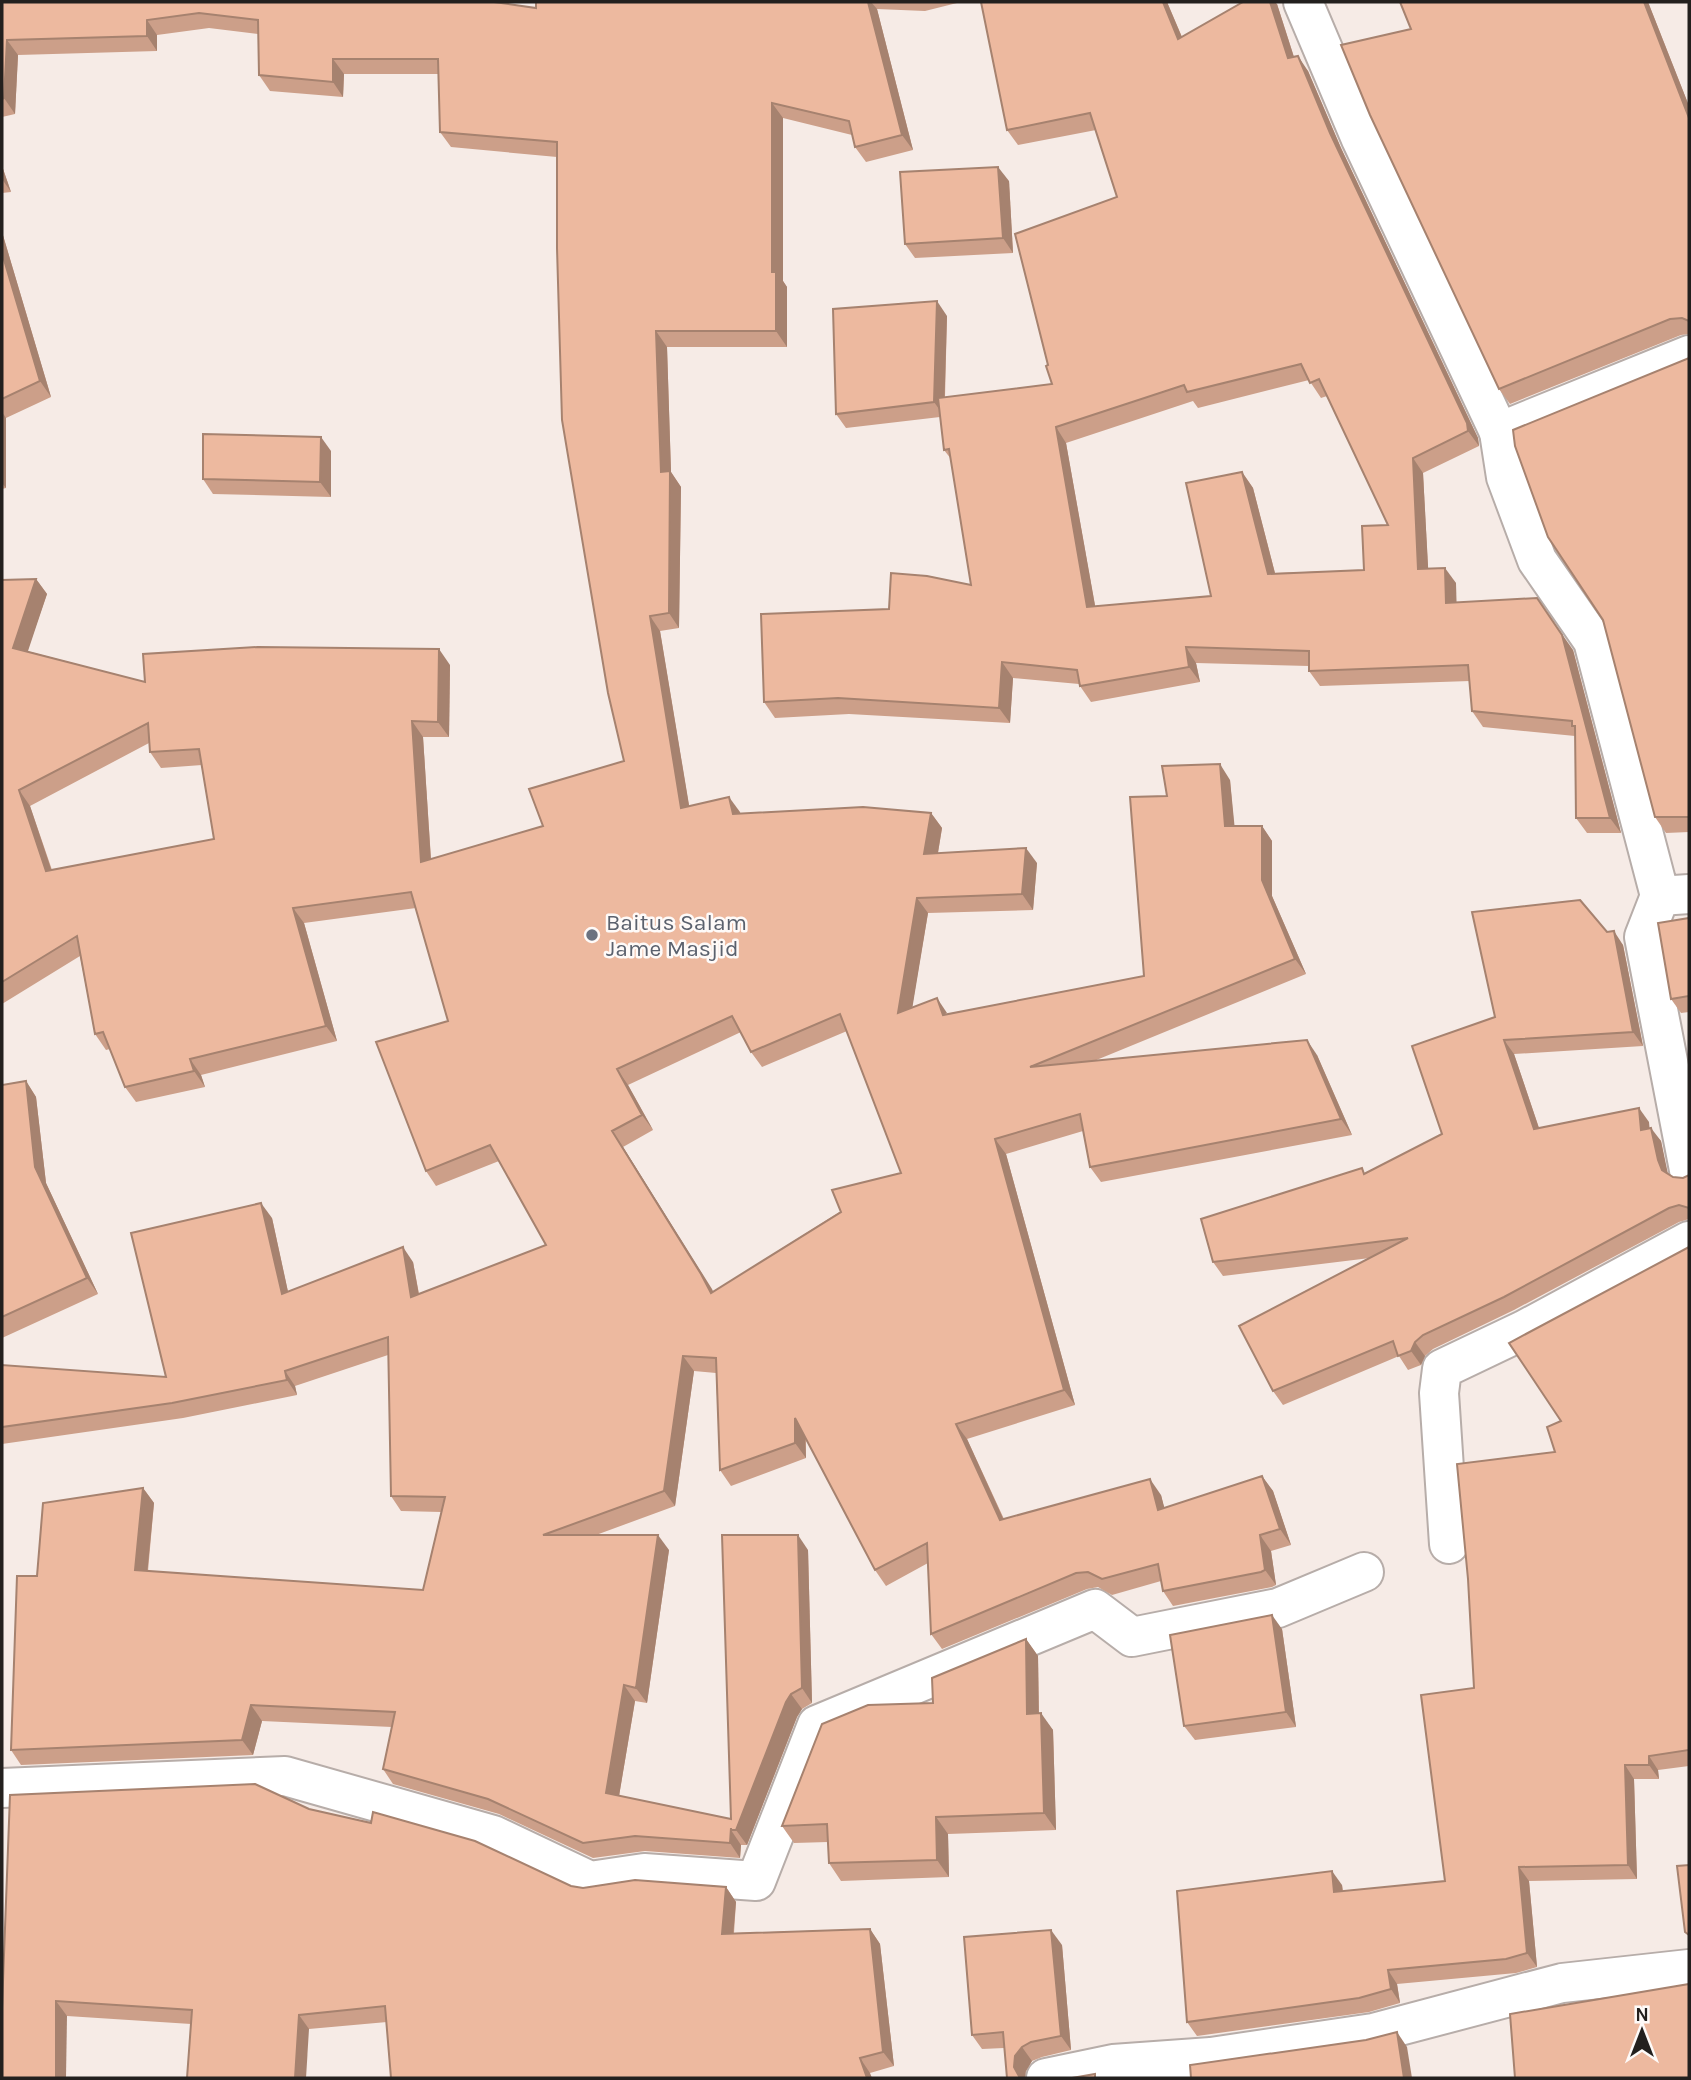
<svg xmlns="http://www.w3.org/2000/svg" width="1691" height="2080" font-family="Karla,sans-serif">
<rect width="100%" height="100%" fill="#f6ebe6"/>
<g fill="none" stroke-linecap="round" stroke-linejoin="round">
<g stroke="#b7ada9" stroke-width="42">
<g id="street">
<path d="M1303,2L1361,139L1499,432"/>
<path d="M1689,355L1499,432L1506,477L1537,560L1593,641L1660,896L1689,894"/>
<path d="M1660,896L1644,937L1689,1170"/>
<path d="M1449,1544L1439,1393L1442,1369L1524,1330L1689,1241"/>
<path d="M2,1788L285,1776L493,1835L590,1881L644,1873L756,1881L817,1725L1095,1609L1132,1637L1278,1608L1364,1572"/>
<path d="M1046,2078L1113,2064L1211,2057L1373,2033L1562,1983L1689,1969"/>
</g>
</g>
<use href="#street" stroke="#fff" stroke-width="38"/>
</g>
<g fill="#cc9f89" fill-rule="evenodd">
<path d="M2,2L536,8V2H961L925,11L877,9L913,150L866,162L855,147L852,135L783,118V281L787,287V347H667L671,472L681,487L679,628L660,631L689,806L740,812V813H931L942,828L938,853L1037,863L1033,910L928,913L912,1007L947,1014L1144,976L1167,796L1230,780L1234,826H1262L1272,841V896L1306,974L1094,1061L1317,1055L1352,1135L1101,1182L1090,1167L1083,1131L1006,1154L1075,1405L967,1439L1004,1519L1161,1495L1164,1508L1262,1476L1273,1491L1291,1545L1271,1551L1276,1585L1272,1587L1173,1606L1163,1591L1161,1581L1112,1595L1098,1587L1087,1589L942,1649L931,1634L928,1563L886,1586L875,1570L806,1439V1458L731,1486L720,1470L716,1373L694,1371L675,1506L596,1535L669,1550L647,1703L635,1701L619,1796L731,1819L808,1550L812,1703L802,1709L797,1717L747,1845H741L740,1858L645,1851L593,1858L499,1814L393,1784L383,1769L392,1727L262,1721L253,1755L21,1765L11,1750L37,1576L143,1488L154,1503L148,1571L423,1590L441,1512L401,1511L391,1496L388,1355L295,1386L297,1395L183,1418L2,1444V1365L166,1377L272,1218L288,1292L413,1262L419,1294L546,1245L499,1161L436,1186L426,1171L448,1021L416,908L304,923L337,1041L201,1075L205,1087L136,1102L125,1087L110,1049L106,1050L95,1034L80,956L2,1004V580L36,579L47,594L27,651L145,682L450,665L449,737H423L431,859L543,826L624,761L557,157L451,147L440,132L439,74H344L343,97L270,91L259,75L258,34L209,28L157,35V51L18,55L15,114L2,117ZM149,743L150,752L161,768L202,765L214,839L52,870L30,806ZM847,1031L901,1173L713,1292L623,1147L653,1130L628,1085L741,1032L751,1052L762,1067Z"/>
<path d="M981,2H1167L1182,37L1277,4L1294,57L1308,71L1341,148L1478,438L1479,446L1423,473L1428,568L1456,583V602L1573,650L1621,833H1587L1576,818L1575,736L1483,727L1472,711L1470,681L1320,686L1309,671V666L1196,663L1200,682L1091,702L1080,686L1079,684L1013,678L1010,723L849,714L775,718L764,702L889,609L971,585L951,459L944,450L940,417L846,428L836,414L947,316L945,397L1052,384L1048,365L1117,197L1096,130L1018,145L1007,130ZM1309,380L1321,398L1327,396L1388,525L1364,570L1275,573L1253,488L1242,472L1211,596L1095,606L1066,443L1193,401L1198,408Z"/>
<path d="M1648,2L1689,106V334L1681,335L1510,404L1499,389L1411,29Z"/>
<path d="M2,166L11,192L2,193Z"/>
<path d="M1009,181L1013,253L915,258L905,244Z"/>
<path d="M2,232L51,397L6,418V488L2,489Z"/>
<path d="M1689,358V832L1666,833L1655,817L1686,360Z"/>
<path d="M331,451V497L213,494L203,479Z"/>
<path d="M1689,918V1012L1681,1013L1671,999Z"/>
<path d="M1607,932L1623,945L1643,1046L1514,1054L1539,1128L1649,1122V1128L1661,1141L1667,1173L1673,1177L1683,1178L1689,1175V1219L1679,1222L1514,1310L1433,1349L1425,1356L1421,1365L1408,1370L1399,1356L1283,1405L1273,1391L1370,1258L1223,1276L1213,1262L1366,1173L1442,1134L1495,1017Z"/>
<path d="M26,1081L36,1097L46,1183L98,1294L2,1338V1085Z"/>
<path d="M1689,1247V1766L1658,1770L1659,1779H1634L1637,1879L1529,1881L1537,1967L1516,1973L1397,1984L1400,2003L1369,2012L1197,2036L1187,2022L1342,1885L1343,1891L1445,1881L1474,1688L1555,1452L1561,1421Z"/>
<path d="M1282,1629L1296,1727L1195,1740L1184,1726Z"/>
<path d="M1026,1639L1038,1656L1039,1713L1053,1730L1056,1830L948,1834L949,1877L841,1881L829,1863L828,1842L794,1843L782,1826L933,1703Z"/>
<path d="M309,1809L571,1886L583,1888L726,1887L736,1902L734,1933L870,1929L880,1944L894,2066L870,2073L387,2022L309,2029L191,2024L67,2016L2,2008Z"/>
<path d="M1062,1945L1071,2050L1042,2057L1032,2061L1026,2071L1004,2048L982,2049L972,2035Z"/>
</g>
<g fill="#a6826f">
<path d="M868,2H871L877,9L913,150L902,135Z"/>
<path d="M1163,2H1167L1189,54L1178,39Z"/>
<path d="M1270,2H1275L1277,4L1299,73L1288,58Z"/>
<path d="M1644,2H1648L1689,106V118Z"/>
<path d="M147,20L157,35V51L147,36Z"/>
<path d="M7,40L18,55L15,114L4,98Z"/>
<path d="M1298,56L1308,71L1341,148L1478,438L1479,446L1468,431L1330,133Z"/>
<path d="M333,59L344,74L343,97L333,82Z"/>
<path d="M772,103L783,118V281L787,287V347L776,331L772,272Z"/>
<path d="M2,166L11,192L2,179Z"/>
<path d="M998,167L1009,181L1013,253L1003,238Z"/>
<path d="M2,232L51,397L40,381L2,253Z"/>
<path d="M937,301L947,316L944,416L934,402Z"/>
<path d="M656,331L667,347L671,472L681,487L679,628L669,613L661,472Z"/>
<path d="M2,412L6,418V488L2,483Z"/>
<path d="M1056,427L1066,443L1098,622L1087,607Z"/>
<path d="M321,437L331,451V497L320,482Z"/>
<path d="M1413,458L1423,473L1429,584L1418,569Z"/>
<path d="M1242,472L1253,488L1279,589L1268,574Z"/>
<path d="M1445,568L1456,583L1457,618L1446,603Z"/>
<path d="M36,579L47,594L24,663L13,648Z"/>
<path d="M1537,598L1573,650L1621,833L1610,818Z"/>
<path d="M650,616L660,631L692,823L681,808Z"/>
<path d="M1186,647L1196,663L1200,682L1189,667Z"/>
<path d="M439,649L450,665L449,737L438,722Z"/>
<path d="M1002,662L1013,678L1010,723L999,708Z"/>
<path d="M412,721L423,737L432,877L421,862Z"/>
<path d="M1220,764L1230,780L1236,841L1225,826Z"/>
<path d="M19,790L30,806L57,887L46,871Z"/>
<path d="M729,797L740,812L744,829L733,814Z"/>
<path d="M931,813L942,828L935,870L924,854Z"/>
<path d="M1262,826L1272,841V896L1306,974L1295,959L1262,880Z"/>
<path d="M1026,848L1037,863L1033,910L1022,894Z"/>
<path d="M917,898L928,913L909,1028L898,1013Z"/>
<path d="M293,908L304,923L337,1041L326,1026Z"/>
<path d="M1614,931L1623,945L1643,1046L1633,1032Z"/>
<path d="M937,998L947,1013L943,1015Z"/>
<path d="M1307,1040L1317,1055L1352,1135L1341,1119Z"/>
<path d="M1504,1040L1514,1054L1544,1143L1534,1129Z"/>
<path d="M190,1059L201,1075L205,1087L194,1071Z"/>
<path d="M617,1069L628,1085L653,1130L642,1115Z"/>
<path d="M26,1081L36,1097L46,1183L98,1294L87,1278L35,1167Z"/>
<path d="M1639,1108L1649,1122L1651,1144L1641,1130Z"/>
<path d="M1651,1128L1661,1141L1668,1174L1662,1170L1658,1160Z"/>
<path d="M612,1131L623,1147L712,1289L721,1309L711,1293Z"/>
<path d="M995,1139L1006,1154L1075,1405L1064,1390Z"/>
<path d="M261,1203L272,1218L292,1310L282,1294Z"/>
<path d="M403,1247L413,1262L422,1312L411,1297Z"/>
<path d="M1415,1342L1425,1356L1421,1365L1411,1351Z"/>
<path d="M683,1356L694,1371L675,1506L664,1491Z"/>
<path d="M285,1371L295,1386L297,1395L287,1380Z"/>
<path d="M795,1418L805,1434L806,1458L795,1443Z"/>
<path d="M956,1424L967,1439L1011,1536L1000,1520Z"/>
<path d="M1262,1476L1273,1491L1291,1545L1280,1529Z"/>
<path d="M1150,1479L1161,1495L1169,1525L1158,1510Z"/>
<path d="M143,1488L154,1503L146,1585L135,1570Z"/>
<path d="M658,1535L669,1550L647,1703L636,1688Z"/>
<path d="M798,1535L808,1550L812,1703L802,1688Z"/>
<path d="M1260,1535L1271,1551L1276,1585L1265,1570Z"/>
<path d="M1272,1615L1282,1629L1296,1727L1286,1712Z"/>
<path d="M1026,1639L1038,1656L1039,1731L1027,1714Z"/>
<path d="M624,1685L635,1701L617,1808L606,1793Z"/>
<path d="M791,1694L802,1709L797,1717L747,1845L736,1830L786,1702Z"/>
<path d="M251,1705L262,1721L253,1755L242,1740Z"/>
<path d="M1041,1713L1053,1730L1056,1830L1044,1813Z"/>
<path d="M1649,1756L1658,1770L1659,1779L1649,1765Z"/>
<path d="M1625,1765L1634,1779L1637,1879L1628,1865Z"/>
<path d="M936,1817L948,1834L949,1877L937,1860Z"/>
<path d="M731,1830L741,1845L740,1858L730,1843Z"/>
<path d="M1519,1867L1529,1881L1537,1967L1527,1953Z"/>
<path d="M1332,1871L1342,1885L1344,1906L1334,1892Z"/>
<path d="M726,1887L736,1902L732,1948L722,1934Z"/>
<path d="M870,1929L880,1944L894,2066L883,2052Z"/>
<path d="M1051,1930L1062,1945L1071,2050L1061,2036Z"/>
<path d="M1388,1970L1397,1984L1400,2003L1391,1989Z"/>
<path d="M56,2001L67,2016L66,2078H56Z"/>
<path d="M299,2015L309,2029L306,2078H295Z"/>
<path d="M1397,2032L1407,2047L1412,2078H1404Z"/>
<path d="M1022,2047L1032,2061L1026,2071L1025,2078H1020L1014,2067L1015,2056Z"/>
<path d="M860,2058L870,2073L872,2078H867Z"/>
</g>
<g fill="#edb99f" stroke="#a6826f" stroke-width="2" fill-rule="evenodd">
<path d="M2,2H494L536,8V2H868L902,135L855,147L849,121L772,103V272H776V331H656L661,472L670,471L669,613L650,616L681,808L729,797L733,814L863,807L931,813L924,854L1026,848L1022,894L917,898L898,1013L937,998L943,1015L1144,976L1130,797L1167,796L1162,766L1220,764L1225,826H1262V880L1295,959L1030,1067L1307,1040L1341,1119L1090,1167L1080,1114L995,1139L1064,1390L956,1424L1000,1520L1150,1479L1158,1510L1262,1476L1280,1529L1260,1535L1265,1570L1261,1572L1163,1591L1158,1564L1102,1579L1088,1572L1076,1573L931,1634L927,1543L875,1570L795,1418V1443L720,1470L716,1358L683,1356L664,1491L543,1535H658L636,1688L624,1685L606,1793L731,1819L722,1535H798L802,1688L791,1694L786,1702L736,1830H731V1828L730,1843L635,1836L583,1843L488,1799L383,1769L395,1712L251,1705L242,1740L11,1750L17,1576H37L43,1503L143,1488L135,1570L423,1590L445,1497L391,1496L388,1337L285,1371L287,1380L172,1403L2,1427V1365L166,1377L131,1233L261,1203L282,1294L403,1247L411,1297L546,1245L490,1145L426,1171L376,1042L448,1021L411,892L293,908L326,1026L190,1059L194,1071L125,1087L103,1032L95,1034L77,936L2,982V580L36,579L13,648L145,682L143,654L258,647L439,649L438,722L412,721L421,862L543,826L529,789L624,761L608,693L562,420L557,248V142L440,132L438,59H333V82L259,75L258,20L199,13L147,20V36L7,40L4,98L2,99ZM148,723L150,752L199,749L214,839L46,871L19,790ZM840,1014L901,1173L832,1190L841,1212L711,1293L701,1274L612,1131L642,1115L617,1069L732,1016L751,1052Z"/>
<path d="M981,2H1163L1178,39L1243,2H1270L1288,58L1298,56L1330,133L1467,423L1468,431L1413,458L1418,569L1445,568L1446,603L1537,598L1562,635L1610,818H1576L1575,726H1572V721L1472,711L1468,665L1309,671V651L1186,647L1189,667L1080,686L1077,670L1002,662L999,708L838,698L764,702L761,614L889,609L891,573L927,576L971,585L949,449L944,450L938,398L1052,384L1046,366L1048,365L1015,234L1117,197L1090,113L1007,130ZM1301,364L1310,383L1319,379L1388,525L1362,526L1364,570L1268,574L1242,472L1186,483L1211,596L1087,607L1056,427L1184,385L1187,392Z"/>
<path d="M1400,2H1644L1689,118V321L1682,318L1670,319L1499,389L1370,115L1341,45L1411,29Z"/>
<path d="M998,167L1003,238L905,244L900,172Z"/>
<path d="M2,253L40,381L2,399Z"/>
<path d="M937,301L934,402L836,414L833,309Z"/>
<path d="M1689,358V817H1655L1603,620L1548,537L1515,446L1513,430Z"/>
<path d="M203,434L321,437L320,482L203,479Z"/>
<path d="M1580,900L1607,932L1614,931L1633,1032L1504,1040L1534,1129L1639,1108L1641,1130L1651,1128L1658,1160L1662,1170L1673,1177L1683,1178L1689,1175V1208L1679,1205L1669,1208L1504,1297L1423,1335L1415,1342L1411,1351L1398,1356L1393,1341L1273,1391L1239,1326L1408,1238L1213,1262L1201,1219L1362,1168L1364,1174L1442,1134L1412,1046L1495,1017L1472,912Z"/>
<path d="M1689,918V996L1671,999L1658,923Z"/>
<path d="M26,1081L35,1167L87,1278L2,1317V1085Z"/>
<path d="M1689,1247V1750L1649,1756V1765H1625L1628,1865L1519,1867L1527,1953L1506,1959L1388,1970L1391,1989L1359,1998L1187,2022L1177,1891L1332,1871L1334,1892L1445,1881L1421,1695L1474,1688L1468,1579L1457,1464L1555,1452L1547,1427L1561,1421L1509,1343Z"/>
<path d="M1272,1615L1286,1712L1184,1726L1170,1635Z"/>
<path d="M1026,1639L1027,1714L1041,1713L1044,1813L936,1817L937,1860L829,1863L827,1824L782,1826L822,1724L868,1705L933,1703L932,1678Z"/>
<path d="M255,1784L309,1809L371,1823L373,1812L475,1841L571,1886L583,1888L635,1880L726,1887L722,1934L870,1929L883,2052L860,2058L867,2078H391L385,2006L299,2015L295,2078H187L192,2010L56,2001V2078H2V2008L10,1795Z"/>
<path d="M1689,1865V1935L1685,1932L1677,1866Z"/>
<path d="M1051,1930L1061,2036L1031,2042L1022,2047L1015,2056L1014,2067L1020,2078H1007L1003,2032L972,2035L964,1937Z"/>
<path d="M1689,1984V2078H1515L1510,2014Z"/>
<path d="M1397,2032L1404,2078H1191L1190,2065L1366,2040Z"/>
<path d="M1095,2074V2078H1072Z"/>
</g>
<circle fill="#6b7280" stroke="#fefaf8" stroke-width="2.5" cx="592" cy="935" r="7"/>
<g text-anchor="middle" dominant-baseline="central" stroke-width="5" stroke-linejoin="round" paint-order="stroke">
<g font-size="23" fill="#5b616d" stroke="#fefaf8" text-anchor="start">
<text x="606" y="922">Baitus Salam<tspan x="606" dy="26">Jame Masjid</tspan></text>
</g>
</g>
<rect width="1691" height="2080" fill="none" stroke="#23201e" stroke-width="7"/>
<g transform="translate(1642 2031)" stroke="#fefaf8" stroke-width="5" paint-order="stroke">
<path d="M0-5L12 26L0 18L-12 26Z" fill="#23201e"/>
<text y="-10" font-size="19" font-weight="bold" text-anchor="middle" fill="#23201e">N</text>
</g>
</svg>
